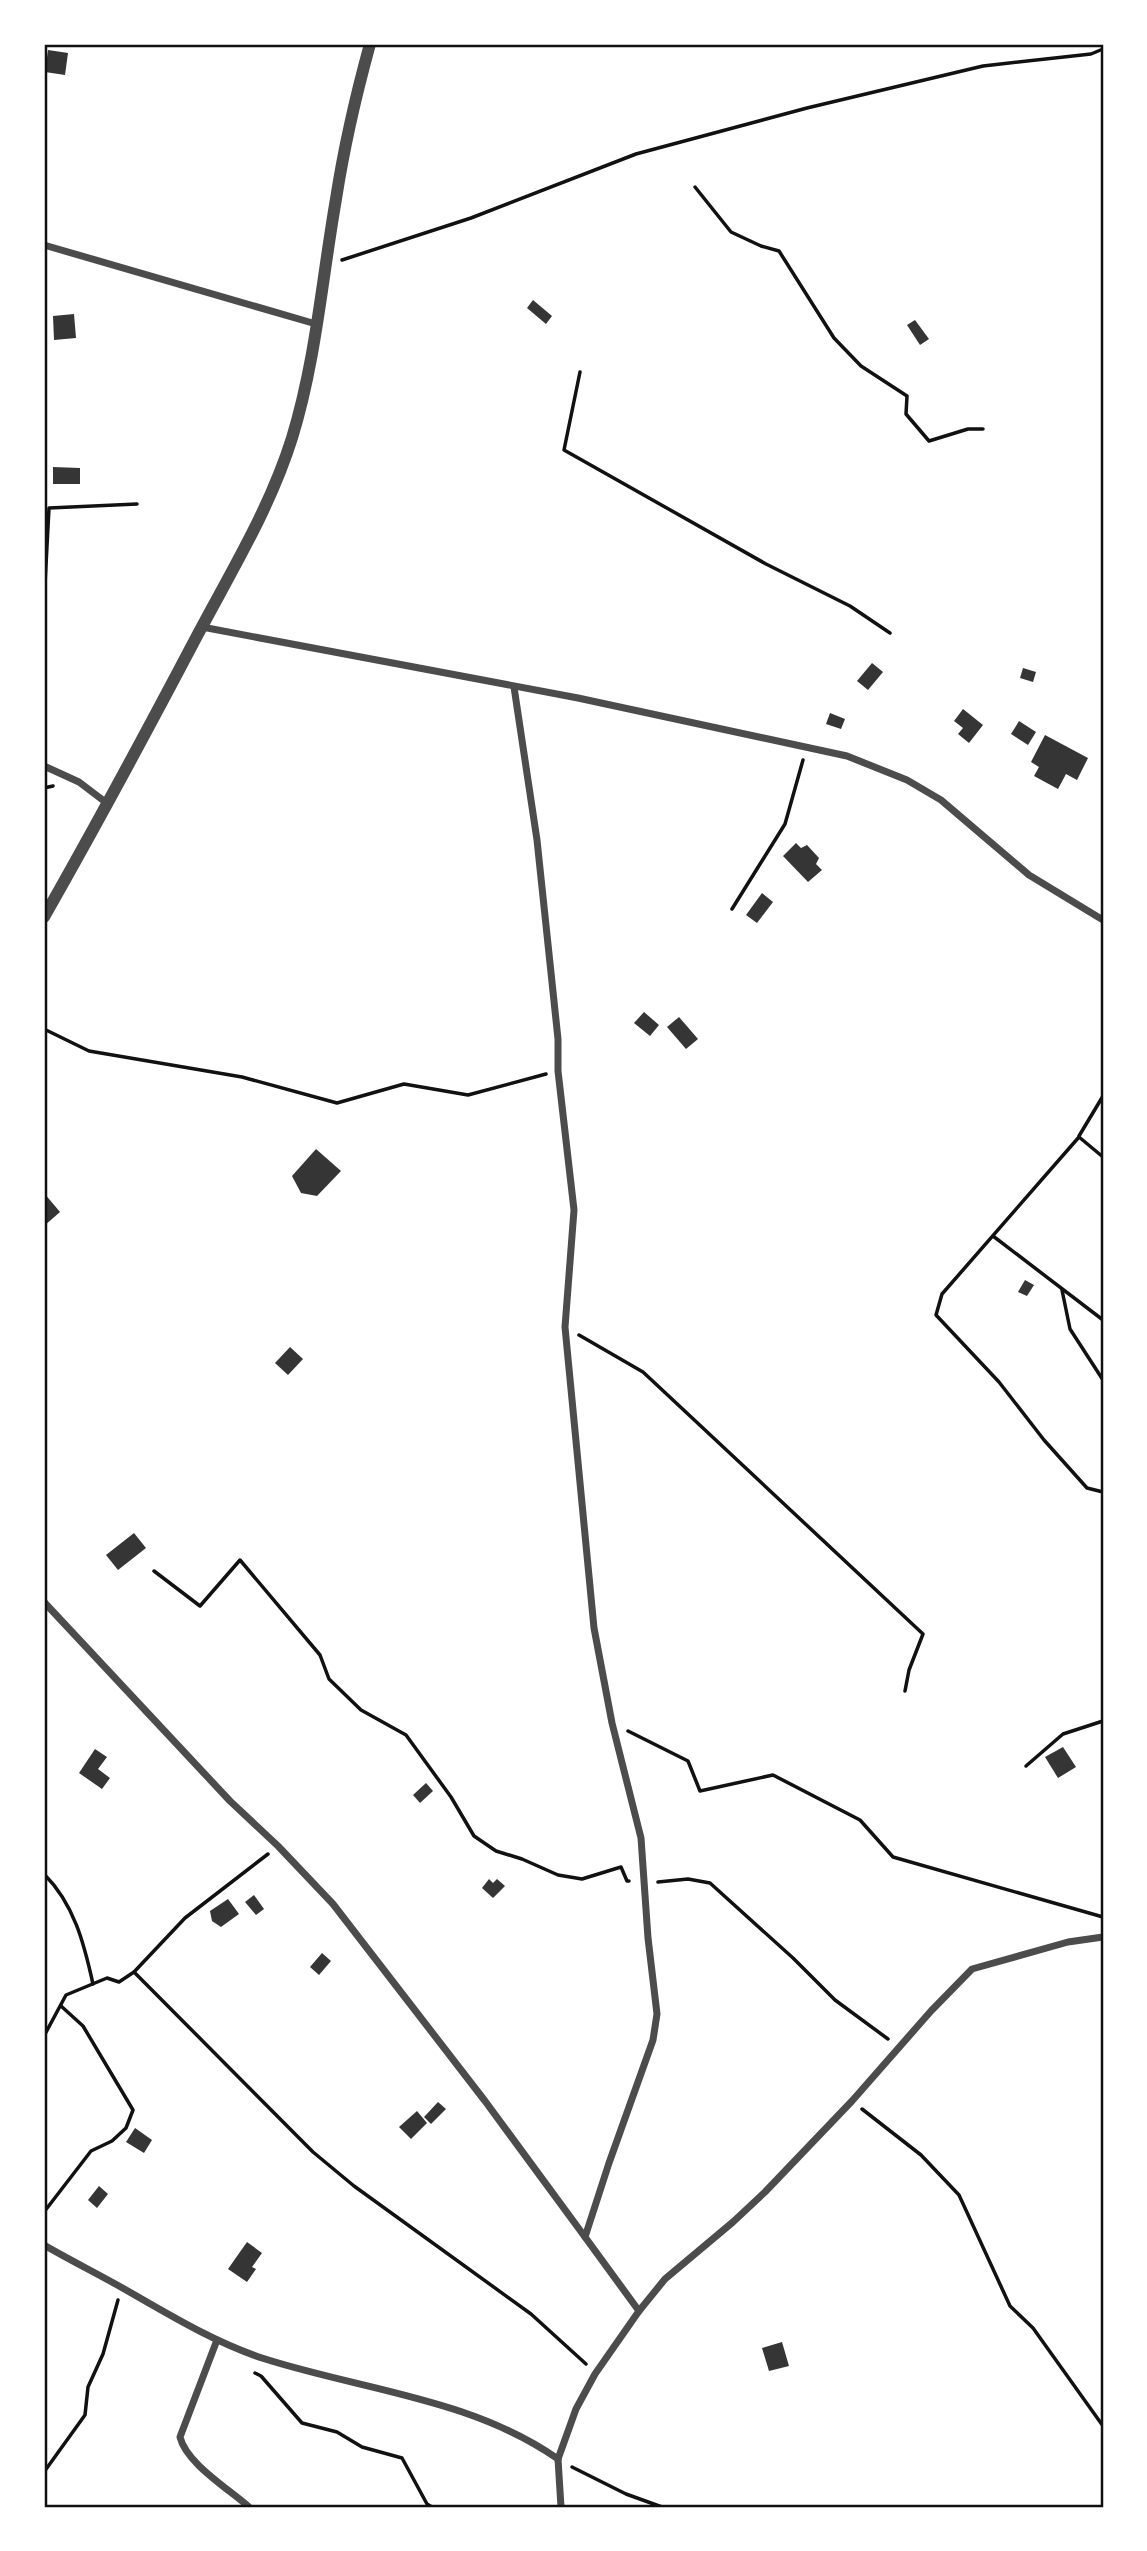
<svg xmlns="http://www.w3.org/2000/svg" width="1147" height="2551" font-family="Figtree,sans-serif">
<rect width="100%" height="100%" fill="#fff"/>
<g fill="#353535">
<path d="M48,50L68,53L65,75L45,72Z"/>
<path d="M533,300L552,316L546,324L527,308Z"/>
<path d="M74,314L76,338L54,340L53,316Z"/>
<path d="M915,320L929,339L920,345L907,325Z"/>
<path d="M53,467L80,468V484H53Z"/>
<path d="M872,663L883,672L868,690L857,681Z"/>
<path d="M1023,668L1036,672L1033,682L1020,678Z"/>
<path d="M963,709L983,725L969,743L958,734L963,728L954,721Z"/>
<path d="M830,713L845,719L841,729L826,724Z"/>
<path d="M1019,721L1036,732L1028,745L1011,734Z"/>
<path d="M1045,735L1088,758L1077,780L1066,774L1058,789L1034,776L1039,767L1031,762Z"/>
<path d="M796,843L801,848L807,845L819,858L816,864L822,870L808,882L783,856Z"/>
<path d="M762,893L773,902L757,923L746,915Z"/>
<path d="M644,1012L659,1025L650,1036L634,1023Z"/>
<path d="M679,1017L698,1039L686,1049L667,1027Z"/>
<path d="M316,1149L341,1171L317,1196L301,1193L292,1176Z"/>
<path d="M44,1193L60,1212L44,1226Z"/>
<path d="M1025,1280L1034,1285L1027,1296L1018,1292Z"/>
<path d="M290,1347L303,1359L288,1375L275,1363Z"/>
<path d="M134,1533L146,1548L118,1570L106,1555Z"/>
<path d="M1063,1747L1076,1767L1058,1778L1045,1757Z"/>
<path d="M95,1749L107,1757L98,1769L110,1778L102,1789L79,1773Z"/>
<path d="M426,1783L433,1791L420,1803L413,1795Z"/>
<path d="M489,1879L493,1883L497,1879L505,1886L493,1898L482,1888Z"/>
<path d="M254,1895L264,1909L256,1915L245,1902Z"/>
<path d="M228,1899L239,1914L221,1927L212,1921L210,1911Z"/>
<path d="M322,1953L331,1961L319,1975L310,1967Z"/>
<path d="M438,2102L446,2109L431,2124L424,2117Z"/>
<path d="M417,2111L427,2123L411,2139L399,2127Z"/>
<path d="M135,2128L152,2140L144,2153L126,2142Z"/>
<path d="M99,2186L108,2194L97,2208L88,2200Z"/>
<path d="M247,2242L262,2253L252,2267L256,2269L247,2282L228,2269Z"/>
<path d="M782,2342L789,2366L769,2371L762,2348Z"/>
</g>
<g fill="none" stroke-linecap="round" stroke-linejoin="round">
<g stroke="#111" stroke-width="3.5">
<path d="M695,187L731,232L761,246L779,251L834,338L861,366L907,396L906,414L929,441L968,429H983"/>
<path d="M342,260L471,218L636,154L807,108L983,66L1091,54L1103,49"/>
<path d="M580,372L564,450L766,564L850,606L890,633"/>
<path d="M44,603L49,508L137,504"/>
<path d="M44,788L53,786"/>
<path d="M732,909L785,824L803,760"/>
<path d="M44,1029L89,1051L242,1077L337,1103L404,1084L468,1095L546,1074"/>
<path d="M1079,1136L1103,1096"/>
<path d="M1103,1157L1079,1137L942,1294L936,1315L999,1382L1044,1440L1087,1488L1103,1492"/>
<path d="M993,1236L1103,1320"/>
<path d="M1062,1290L1070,1329L1103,1380"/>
<path d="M579,1335L643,1372L923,1634L909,1670L905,1691"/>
<path d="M154,1571L200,1606L240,1560L320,1655L329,1679L361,1710L406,1735L451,1797L474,1836L496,1851L522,1859L558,1875L582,1879L621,1867L627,1881H629"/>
<path d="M628,1731L688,1761L700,1791L773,1775L860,1820L893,1857L1103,1917"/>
<path d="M1026,1766L1063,1734L1103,1721"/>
<path d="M44,1874C74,1904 84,1943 93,1984"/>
<path d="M658,1882L688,1879L710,1883L793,1958L835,2000L888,2039"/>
<path d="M134,1972L313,2152L354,2186L531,2314L586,2364"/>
<path d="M44,2036L66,1995L107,1978L119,1982L134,1972L185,1918L268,1854"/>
<path d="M862,2109L921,2155L959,2195L1010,2306L1033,2328L1103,2426"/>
<path d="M44,2212L91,2151L112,2141L126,2128L133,2110L83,2026L61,2006"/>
<path d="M255,2373L261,2376L302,2423L337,2432L362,2447L402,2458L427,2504L432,2507"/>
<path d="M572,2467L626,2494L662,2507"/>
<path d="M44,2472L85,2415L88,2387L103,2354L118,2300"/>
</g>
<g stroke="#4c4c4c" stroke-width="7">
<path d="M44,245L316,324"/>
<path d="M202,627L578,698L847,756L907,780L941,800L1029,875L1103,920"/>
<path d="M514,687L537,840L558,1039V1071L574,1210L565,1327L594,1628L612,1723L641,1838L648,1938L657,2014L653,2040L609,2163L585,2237L639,2311L595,2374L576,2409L558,2459L561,2507"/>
<path d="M44,766L79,782L108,804"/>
<path d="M44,1602L230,1801L278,1846L333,1904L485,2101L585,2237"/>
<path d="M44,2245C68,2259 94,2272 119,2286C165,2312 211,2341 262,2358C361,2390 471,2398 558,2459"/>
<path d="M639,2311L665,2279L733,2222L765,2192L852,2101L931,2011L972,1969L1068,1942L1103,1937"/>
<path d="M217,2340L180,2437C186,2463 229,2489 249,2507"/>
</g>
<path stroke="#4c4c4c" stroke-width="12" d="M44,917C97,824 148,729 198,634C232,570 270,508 292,438C316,360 322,279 336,199C344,147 356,95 370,44"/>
</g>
<rect width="1147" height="2551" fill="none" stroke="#ffffff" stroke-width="91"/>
<rect x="46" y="46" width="1056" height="2460" fill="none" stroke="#111" stroke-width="2.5"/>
</svg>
